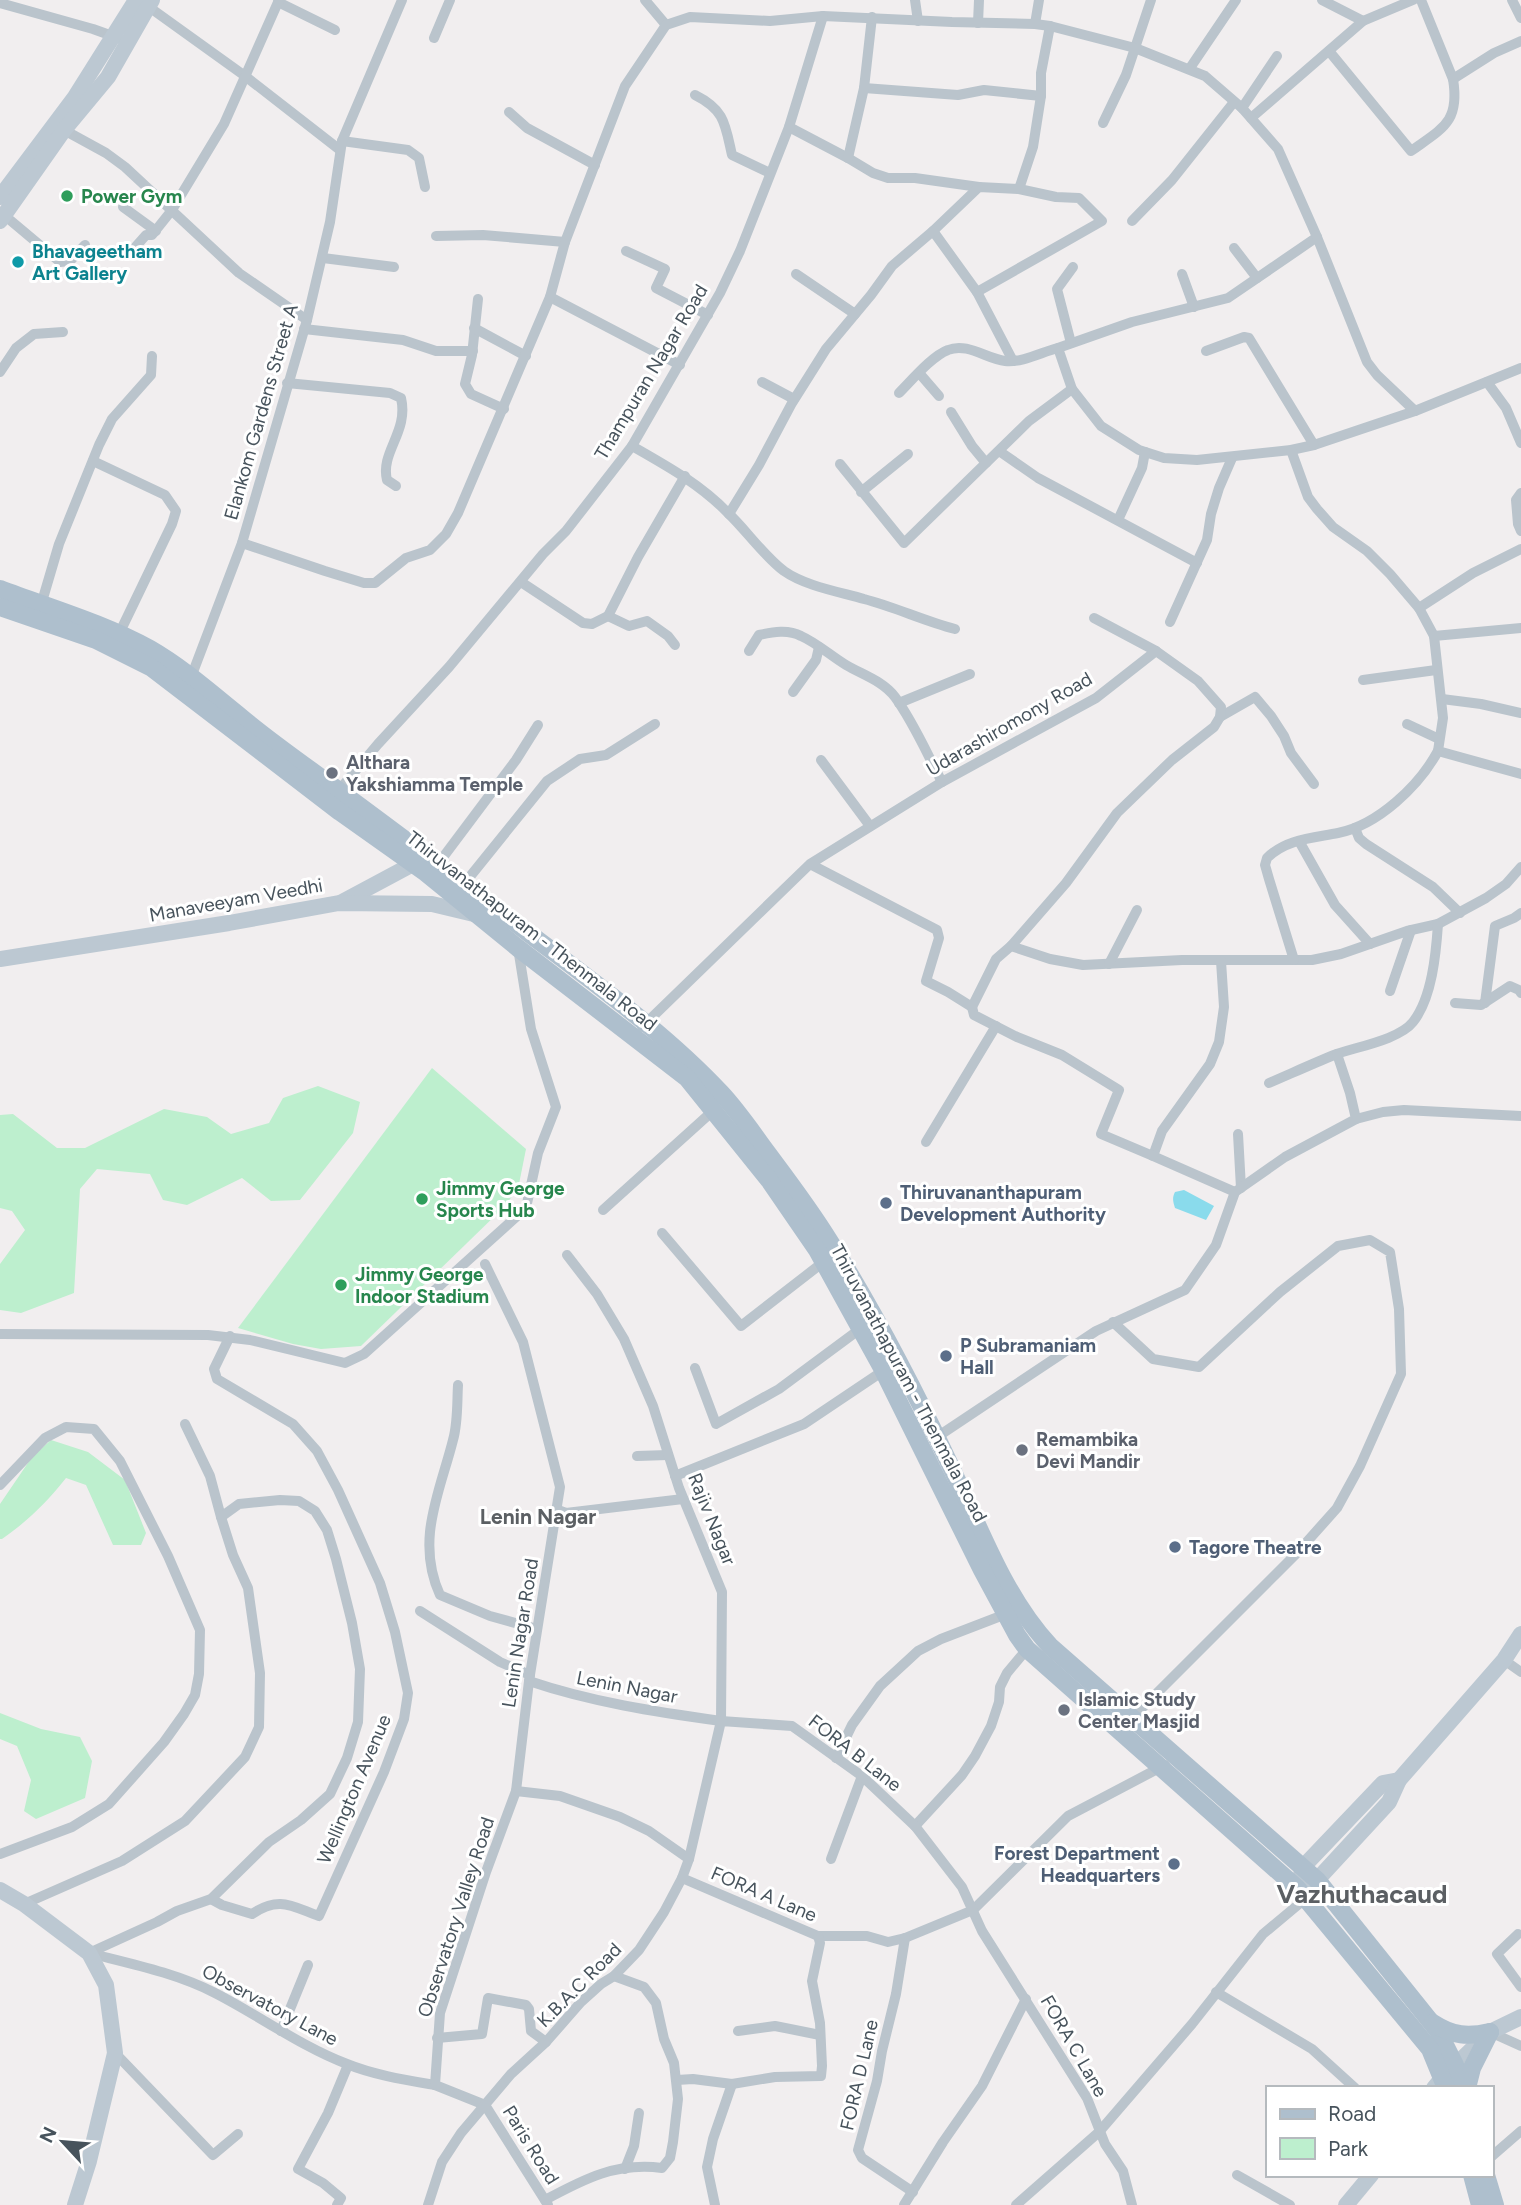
<svg xmlns="http://www.w3.org/2000/svg" width="1521" height="2205" font-family="Figtree,sans-serif">
<rect width="100%" height="100%" fill="#f1eeef"/>
<g fill="#bdefce">
<path d="M432,1068L526,1149L518,1189L502,1209L361,1346L321,1349L293,1344L238,1328Z"/>
<path d="M318,1086L360,1102L353,1133L300,1200L271,1201L242,1178L187,1205L163,1200L150,1174L97,1169L80,1189L74,1293L21,1313L0,1310V1264L25,1230L12,1211L0,1208V1115L13,1114L57,1148H85L164,1109L207,1117L231,1134L269,1123L283,1098Z"/>
<path d="M51,1440L88,1452L125,1480L146,1533L141,1545H113L86,1485L66,1478C47,1502 28,1521 2,1539H0V1504L32,1457Z"/>
<path d="M0,1713L41,1729L80,1737L92,1761L85,1798L36,1819L24,1811L31,1780L17,1746L0,1739Z"/>
</g>
<path fill="#8adbec" d="M1184,1190L1214,1206L1206,1220L1175,1208C1173,1201 1172,1198 1175,1192Z"/>
<g fill="none" stroke-linecap="round" stroke-linejoin="round">
<g stroke="#bac4cc" stroke-width="10">
<path d="M645,0L666,25"/>
<path d="M915,0L918,21"/>
<path d="M1322,0L1363,21"/>
<path d="M1421,0L1453,79L1494,53L1521,41"/>
<path d="M1512,0L1521,18"/>
<path d="M278,2L335,30"/>
<path d="M0,3L93,29L118,38"/>
<path d="M149,7L245,76L340,150"/>
<path d="M978,23L979,0"/>
<path d="M1035,24L1039,0"/>
<path d="M434,38L450,0"/>
<path d="M1329,51L1411,151C1443,128 1460,122 1453,79"/>
<path d="M1190,68L1236,0"/>
<path d="M864,88L958,95L984,90L1041,96"/>
<path d="M695,95C725,110 725,124 732,155L770,173"/>
<path d="M1242,108L1277,56"/>
<path d="M509,112L527,128L595,165"/>
<path d="M1251,118L1363,21L1413,0"/>
<path d="M1103,123L1126,75L1151,0"/>
<path d="M789,127L848,158L873,173L888,178H915L979,187"/>
<path d="M64,130L106,153L125,167L239,273L307,320"/>
<path d="M342,141L408,150L419,158L425,187"/>
<path d="M848,158L864,88L872,17"/>
<path d="M123,207L156,231"/>
<path d="M4,215L60,262L70,261L85,245"/>
<path d="M1132,221L1172,180L1234,102"/>
<path d="M933,231L977,292L1013,361"/>
<path d="M436,236L483,235L565,242"/>
<path d="M1317,237L1228,298L1132,322L1058,348L1072,389L1101,426L1139,450L1164,458L1197,460L1291,450L1314,445L1415,411"/>
<path d="M1234,248L1257,278"/>
<path d="M626,251L665,269L656,288L708,315"/>
<path d="M130,253L146,235H152L172,210L224,124L279,0"/>
<path d="M323,258L394,267"/>
<path d="M796,274L855,314"/>
<path d="M1182,274L1194,307"/>
<path d="M977,292L1102,221L1079,198L1056,197L1019,189"/>
<path d="M550,297L680,365"/>
<path d="M478,299L472,355L465,384L471,394L504,409"/>
<path d="M474,328L526,356"/>
<path d="M304,329L403,340L436,351H473"/>
<path d="M1071,343L1057,289L1073,267"/>
<path d="M1206,351L1244,337L1249,338L1314,445"/>
<path d="M0,372L16,348L34,334L63,332"/>
<path d="M920,374L939,396"/>
<path d="M762,382L794,399"/>
<path d="M1487,382L1506,408L1521,443"/>
<path d="M287,383L390,393L401,398C409,432 380,452 387,480L396,486"/>
<path d="M899,393C912,380 932,356 948,350C967,342 987,359 1005,361C1022,363 1042,352 1058,348"/>
<path d="M951,412L972,446L986,463"/>
<path d="M632,446C667,466 700,484 728,513C746,530 764,556 784,571C805,586 840,592 864,599C895,607 924,621 955,629"/>
<path d="M1291,450L1308,497L1317,509L1333,527L1367,551L1390,574L1419,608L1434,636L1443,718L1438,751L1521,774"/>
<path d="M999,451L1038,478L1197,563"/>
<path d="M93,461L165,495L176,511L172,524L119,634"/>
<path d="M840,464L904,543L1029,421L1072,389"/>
<path d="M861,492L908,454"/>
<path d="M1521,493L1516,500L1518,524L1521,531"/>
<path d="M729,514L759,465L792,403L826,349L871,295L892,266L933,231L979,187L1019,189L1033,147L1041,96V73L1050,26"/>
<path d="M1118,520L1142,468L1145,452"/>
<path d="M242,543L325,571L364,583H375L406,558L430,550L446,534L458,513L550,297L565,242L625,86L666,25L690,17L770,21L823,16L952,22L1035,24L1050,26L1135,48L1205,76L1242,108L1278,149L1317,237L1367,362L1377,375L1415,411L1521,368"/>
<path d="M521,582L583,623L592,624L608,616L638,557L685,476"/>
<path d="M41,605L59,544L99,445L112,419L151,375L152,356"/>
<path d="M1419,608L1473,573L1521,549"/>
<path d="M608,616L629,626L647,621L668,636L675,645"/>
<path d="M1094,618L1156,651"/>
<path d="M1170,622L1207,540L1211,514L1219,488L1232,458"/>
<path d="M1434,636L1521,628"/>
<path d="M749,651L759,635C773,632 788,629 801,636C817,643 831,656 846,665C863,675 883,681 895,697C914,723 927,754 942,782"/>
<path d="M190,680L242,543L307,320L330,222L342,141L402,0"/>
<path d="M1363,680L1436,670"/>
<path d="M793,692L816,660L819,647"/>
<path d="M1442,699L1481,704L1521,713"/>
<path d="M899,703L970,674"/>
<path d="M1220,717L1255,697L1271,716L1284,736L1291,753L1314,784"/>
<path d="M1407,724L1439,739"/>
<path d="M821,760L870,826"/>
<path d="M335,795L378,744L449,667L543,554L566,531L632,446L720,293L740,251L789,127L823,16"/>
<path d="M1355,828L1359,838L1366,844L1433,887L1460,913"/>
<path d="M1299,841L1335,905L1370,944"/>
<path d="M438,864L516,760L538,725"/>
<path d="M464,884L547,781L580,759L606,755L655,724"/>
<path d="M1011,946L1050,959L1083,965L1182,960H1312L1341,954L1407,931L1438,924L1486,898L1506,884L1521,867"/>
<path d="M1294,960L1269,879L1265,865L1267,858C1286,839 1313,838 1338,833C1378,825 1419,786 1438,751"/>
<path d="M1221,961L1224,1007L1219,1042L1210,1064L1162,1131L1153,1156L1235,1192"/>
<path d="M1109,964L1137,910"/>
<path d="M1390,991L1411,930"/>
<path d="M1455,1003L1481,1005L1510,986L1519,990L1521,993"/>
<path d="M1485,1003L1495,926L1514,918L1521,913"/>
<path d="M972,1007L974,1015L1017,1037L1062,1055L1119,1090L1101,1134L1153,1156"/>
<path d="M642,1027L810,864L942,782L1096,698L1156,651L1198,681L1221,707L1220,717L1214,727L1172,760L1117,813L1066,883L1011,946L996,959L972,1007L948,992L926,981L939,938L937,930L810,864"/>
<path d="M1269,1083C1290,1074 1312,1064 1334,1055C1355,1047 1399,1040 1413,1022C1432,998 1436,954 1438,924"/>
<path d="M1356,1119L1383,1112L1404,1110L1521,1116"/>
<path d="M1238,1134L1241,1188"/>
<path d="M926,1142L996,1026"/>
<path d="M603,1210L715,1109"/>
<path d="M662,1233L741,1326L826,1260"/>
<path d="M1113,1322L1153,1359L1199,1367L1280,1292L1338,1246L1370,1240L1390,1252L1399,1309L1401,1374L1360,1466L1337,1508L1296,1554L1133,1717"/>
<path d="M0,1334L208,1335L250,1340L345,1363L364,1354L526,1208L538,1153L556,1107L531,1029L518,948"/>
<path d="M695,1368L716,1424L779,1389L860,1329"/>
<path d="M458,1385C457,1402 458,1423 453,1440C440,1492 415,1540 440,1595L490,1616L537,1629"/>
<path d="M185,1424L210,1476L221,1517"/>
<path d="M937,1437L1096,1331L1185,1290L1216,1245L1235,1192L1285,1157L1356,1119L1350,1093L1337,1054"/>
<path d="M637,1456L668,1455"/>
<path d="M675,1476L804,1424L883,1371"/>
<path d="M0,1485L45,1438L66,1427L94,1429L120,1461L168,1556L200,1630L199,1674L195,1695L184,1714L164,1742L109,1804L72,1827L0,1854"/>
<path d="M558,1510L566,1513L683,1499"/>
<path d="M420,1611L500,1662L530,1675"/>
<path d="M1504,1660L1521,1672"/>
<path d="M529,1681C591,1702 656,1712 721,1721L722,1592L679,1488L653,1406L624,1339L597,1294L567,1255"/>
<path d="M836,1758L852,1725L880,1686L918,1651L941,1639L1006,1614"/>
<path d="M516,1791L560,1796L620,1817L649,1831L689,1859"/>
<path d="M915,1826L962,1775L975,1756L991,1726L999,1702L1000,1687L1007,1673L1027,1649"/>
<path d="M831,1859L862,1776"/>
<path d="M682,1878L818,1936H867L888,1942L905,1938L973,1910L1068,1816L1165,1765"/>
<path d="M211,1899L222,1905L252,1914C279,1896 291,1906 319,1916L384,1772L404,1719L408,1693L395,1632L380,1583L338,1490L317,1451L293,1424L217,1379L214,1369L230,1336"/>
<path d="M24,1904L122,1861L185,1821L245,1757L259,1727L260,1673L248,1588L233,1555L221,1517L239,1504L280,1500L299,1501L315,1511L327,1530L336,1559L352,1623L360,1669L358,1722L347,1758L330,1794L301,1820L269,1842L211,1899L177,1911L157,1922L89,1953"/>
<path d="M1518,1934L1497,1954L1521,1987"/>
<path d="M905,1938L896,1994L882,2051L877,2081L858,2150L862,2158L913,2192"/>
<path d="M89,1953C132,1964 176,1973 215,1993C260,2016 300,2046 347,2064C374,2075 406,2080 435,2085"/>
<path d="M1216,1992L1312,2049L1355,2088"/>
<path d="M1493,2029L1490,2032L1521,2046"/>
<path d="M281,2031L308,1965"/>
<path d="M738,2031L775,2026L820,2035"/>
<path d="M437,2038L482,2034L488,1998L526,2005L529,2009L531,2031L546,2042"/>
<path d="M115,2053L213,2155L238,2134"/>
<path d="M677,2080L693,2079L732,2084L775,2077L821,2076L822,2066L820,2023L812,1981L820,1943L818,1936"/>
<path d="M485,2105L435,2085L440,2013L486,1872L516,1791L529,1681L560,1487L523,1342L485,1264"/>
<path d="M485,2105L548,2205"/>
<path d="M1491,2157L1521,2131"/>
<path d="M625,2169L634,2146L639,2113"/>
<path d="M1237,2175L1290,2205"/>
<path d="M545,2200C584,2179 616,2162 662,2168L670,2158L673,2142L678,2099L674,2063L664,2039L656,2003L644,1987L614,1976"/>
<path d="M337,2205L341,2198L323,2183L298,2169L328,2113L348,2065"/>
<path d="M428,2205L442,2162L461,2133L511,2074L546,2042L581,2002L601,1984L614,1976L639,1950L664,1912L682,1878L689,1859L721,1721L792,1726L862,1776L915,1826L962,1887L982,1931L1087,2098L1105,2144L1123,2171L1132,2205"/>
<path d="M715,2205L707,2167L713,2139L732,2084"/>
<path d="M904,2205L943,2142L982,2086L1026,1999"/>
<path d="M1016,2205L1099,2132L1192,2024L1263,1934L1305,1899"/>
</g>
<g stroke="#bcc8d2" stroke-width="16">
<path d="M0,197L75,97L136,0"/>
<path d="M0,221L64,130L108,77L152,0"/>
<path d="M342,902L413,864L421,855"/>
<path d="M0,959L229,923L339,903L432,904L478,915"/>
<path d="M1300,1879L1303,1867L1383,1783L1399,1780"/>
<path d="M1297,1888L1317,1880L1389,1802L1399,1780L1504,1660L1521,1634"/>
<path d="M0,1890L24,1904L89,1953L106,1985L115,2053L89,2161L75,2205"/>
<path d="M1434,2088L1443,2077L1490,2032L1521,2017"/>
<path d="M1346,2205L1371,2175"/>
</g>
<g stroke="#aebfcd" stroke-width="18">
<path d="M0,589C50,608 103,623 150,649C183,668 212,694 242,718C266,738 291,756 316,774C389,827 460,881 531,935C596,984 666,1034 721,1093C736,1109 750,1129 763,1147C786,1178 810,1209 830,1242C875,1313 914,1389 950,1465C979,1526 1004,1597 1050,1646L1317,1880L1438,2031L1455,2065L1461,2088"/>
<path d="M0,607L96,640L152,668L340,812L426,873L518,948L687,1078L769,1180L817,1250L882,1368L982,1570L1017,1635L1027,1649L1297,1888L1430,2049L1446,2088"/>
<path d="M1433,2023C1453,2036 1468,2037 1490,2032"/>
<path d="M1467,2088L1472,2068L1490,2032"/>
<path d="M1472,2175L1480,2205"/>
<path d="M1486,2175L1495,2205"/>
</g>
</g>
<g fill="#2e9e5b" stroke="#fff" stroke-width="2.5">
<circle cx="67" cy="196" r="7"/>
<circle cx="422" cy="1199" r="7"/>
<circle cx="341" cy="1285" r="7"/>
</g>
<circle fill="#0f9aa8" stroke="#fff" stroke-width="2.5" cx="18" cy="262" r="7"/>
<g fill="#6b7280" stroke="#fff" stroke-width="2.5">
<circle cx="332" cy="773" r="7"/>
<circle cx="1022" cy="1450" r="7"/>
<circle cx="1064" cy="1710" r="7"/>
</g>
<g fill="#5c6f8a" stroke="#fff" stroke-width="2.5">
<circle cx="886" cy="1203" r="7"/>
<circle cx="946" cy="1356" r="7"/>
<circle cx="1175" cy="1547" r="7"/>
<circle cx="1174" cy="1864" r="7"/>
</g>
<g text-anchor="middle" dominant-baseline="central" stroke-width="6" stroke-linejoin="round" paint-order="stroke">
<g font-size="19" font-weight="bold" fill="#27864d" stroke="#fff" text-anchor="start">
<text x="81" y="196">Power Gym</text>
<text x="436" y="1188">Jimmy George<tspan x="436" dy="22">Sports Hub</tspan></text>
<text x="355" y="1274">Jimmy George<tspan x="355" dy="22">Indoor Stadium</tspan></text>
</g>
<g font-size="19" font-weight="bold" fill="#0d838f" stroke="#fff" text-anchor="start">
<text x="32" y="251">Bhavageetham<tspan x="32" dy="22">Art Gallery</tspan></text>
</g>
<g font-size="19" fill="#47535c" stroke="#fff">
<text transform="translate(651 372) rotate(-59)">Thampuran Nagar Road</text>
<text transform="translate(261 412) rotate(-74)">Elankom Gardens Street A</text>
<text transform="translate(1009 724) rotate(-30)">Udarashiromony Road</text>
<text transform="translate(236 900) rotate(-10)">Manaveeyam Veedhi</text>
<text transform="translate(532 931) rotate(38)">Thiruvanathapuram - Thenmala Road</text>
<text transform="translate(909 1383) rotate(62)">Thiruvanathapuram - Thenmala Road</text>
<text transform="translate(712 1519) rotate(68)">Rajiv Nagar</text>
<text transform="translate(520 1633) rotate(-81)">Lenin Nagar Road</text>
<text transform="translate(627 1687) rotate(11)">Lenin Nagar</text>
<text transform="translate(855 1753) rotate(38)">FORA B Lane</text>
<text transform="translate(354 1789) rotate(-67)">Wellington Avenue</text>
<text transform="translate(764 1894) rotate(23)">FORA A Lane</text>
<text transform="translate(456 1917) rotate(-72)">Observatory Valley Road</text>
<text transform="translate(579 1985) rotate(-45)">K.B.A.C Road</text>
<text transform="translate(270 2005) rotate(28)">Observatory Lane</text>
<text transform="translate(1074 2046) rotate(60)">FORA C Lane</text>
<text transform="translate(859 2075) rotate(-77)">FORA D Lane</text>
<text transform="translate(531 2145) rotate(58)">Paris Road</text>
</g>
<g font-size="19" font-weight="bold" fill="#5b616d" stroke="#fff" text-anchor="start">
<text x="346" y="762">Althara<tspan x="346" dy="22">Yakshiamma Temple</tspan></text>
<text x="1036" y="1439">Remambika<tspan x="1036" dy="22">Devi Mandir</tspan></text>
<text x="1078" y="1699">Islamic Study<tspan x="1078" dy="22">Center Masjid</tspan></text>
</g>
<g font-size="19" font-weight="bold" fill="#4e5e75" stroke="#fff" text-anchor="start">
<text x="900" y="1192">Thiruvananthapuram<tspan x="900" dy="22">Development Authority</tspan></text>
<text x="960" y="1345">P Subramaniam<tspan x="960" dy="22">Hall</tspan></text>
<text x="1189" y="1547">Tagore Theatre</text>
<text x="1160" y="1853" text-anchor="end">Forest Department<tspan x="1160" dy="22">Headquarters</tspan></text>
</g>
<g font-size="21" font-weight="bold" fill="#5b5f63" stroke="#fff">
<text x="538" y="1516">Lenin Nagar</text>
</g>
<g font-size="26" font-weight="bold" fill="#5b5f63" stroke="#fff">
<text x="1362" y="1894">Vazhuthacaud</text>
</g>
</g>
<rect x="1266" y="2086" width="228" height="91" fill="#ffffff" stroke="#b5babe" stroke-width="2"/>
<rect x="1280" y="2109" width="35" height="10" fill="#aebfcd" stroke="#b5babe" stroke-width="2"/>
<text x="1328" y="2121" font-size="21" fill="#47535c">Road</text>
<rect x="1280" y="2138" width="35" height="21" fill="#bdefce" stroke="#b5babe" stroke-width="2"/>
<text x="1328" y="2156" font-size="21" fill="#47535c">Park</text>
<g transform="translate(63 2142) rotate(296)" stroke="#ffffff" stroke-width="5" paint-order="stroke">
<path d="M0-5L12 26L0 18L-12 26Z" fill="#47535c"/>
<text y="-10" font-size="19" font-weight="bold" text-anchor="middle" fill="#47535c">N</text>
</g>
</svg>
